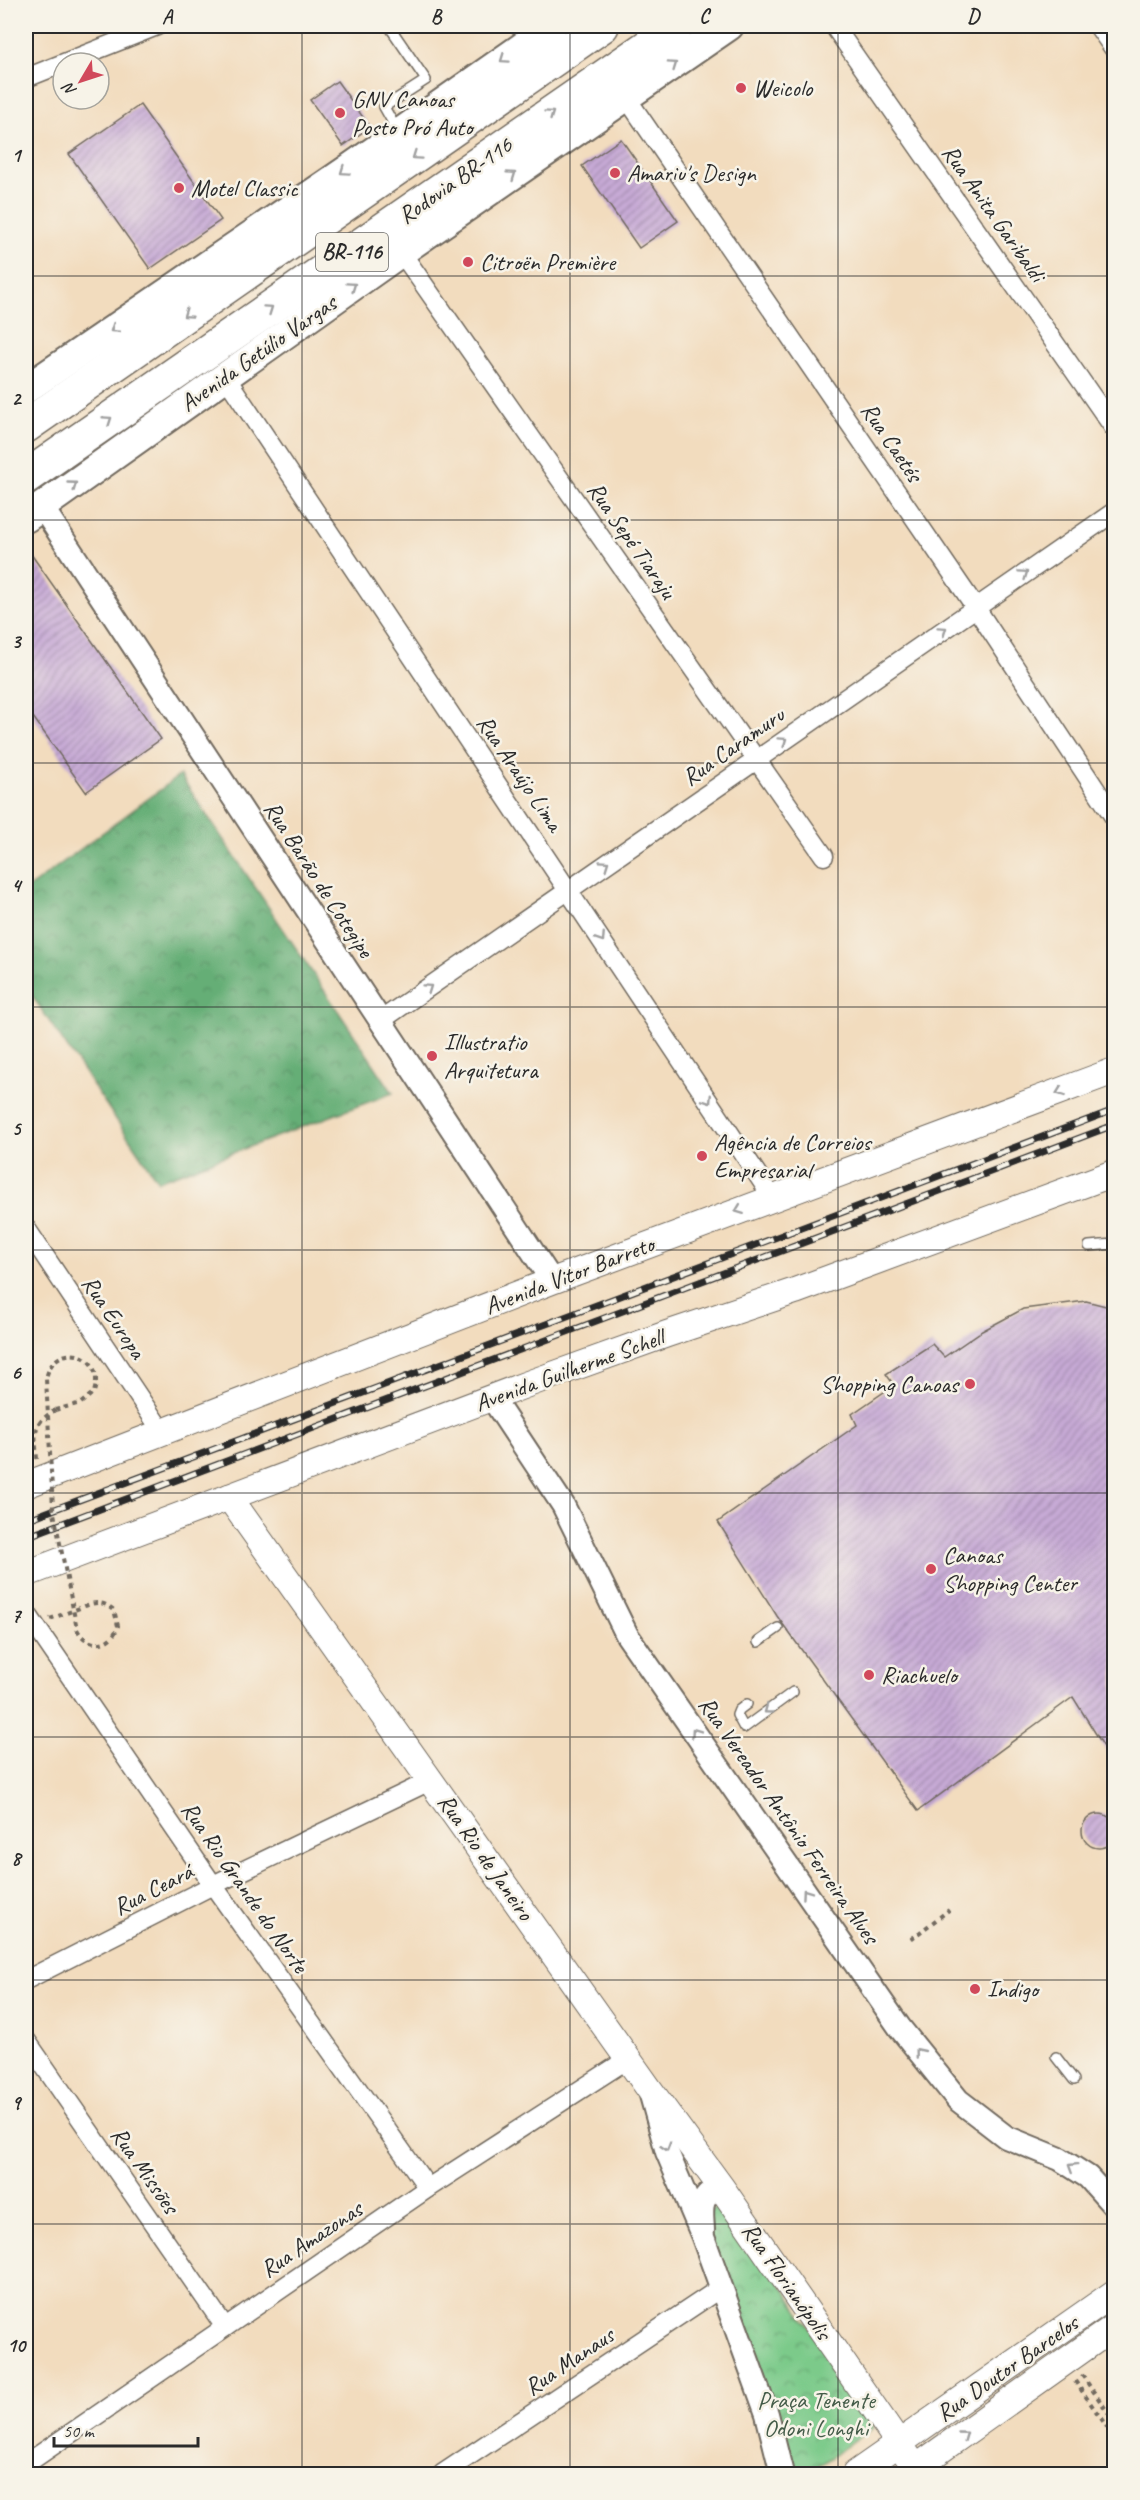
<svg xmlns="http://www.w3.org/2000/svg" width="1140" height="2500" font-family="Caveat,sans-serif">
<defs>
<pattern id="forest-crowns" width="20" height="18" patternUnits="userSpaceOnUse" patternTransform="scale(1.5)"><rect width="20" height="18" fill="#65ae76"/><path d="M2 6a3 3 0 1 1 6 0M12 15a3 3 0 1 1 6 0" fill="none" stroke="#538e61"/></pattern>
<pattern id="park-crowns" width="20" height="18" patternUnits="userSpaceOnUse" patternTransform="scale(1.5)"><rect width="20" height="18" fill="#7cca8a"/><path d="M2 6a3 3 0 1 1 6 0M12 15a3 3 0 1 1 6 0" fill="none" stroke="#66a471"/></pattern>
<pattern id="building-hatch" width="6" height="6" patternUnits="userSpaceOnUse" patternTransform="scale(1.5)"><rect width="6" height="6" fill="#c7aad6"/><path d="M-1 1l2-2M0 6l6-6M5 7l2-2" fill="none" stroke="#a28bae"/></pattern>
</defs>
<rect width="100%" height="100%" fill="#f7f3e8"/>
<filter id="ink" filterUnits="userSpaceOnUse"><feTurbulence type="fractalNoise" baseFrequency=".0167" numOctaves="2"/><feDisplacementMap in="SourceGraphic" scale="12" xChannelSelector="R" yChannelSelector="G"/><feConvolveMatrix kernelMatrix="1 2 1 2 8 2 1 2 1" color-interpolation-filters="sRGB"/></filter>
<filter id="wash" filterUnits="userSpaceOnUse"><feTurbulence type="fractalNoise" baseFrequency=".008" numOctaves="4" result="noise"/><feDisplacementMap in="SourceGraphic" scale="24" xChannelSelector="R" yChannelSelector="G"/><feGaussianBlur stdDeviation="1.35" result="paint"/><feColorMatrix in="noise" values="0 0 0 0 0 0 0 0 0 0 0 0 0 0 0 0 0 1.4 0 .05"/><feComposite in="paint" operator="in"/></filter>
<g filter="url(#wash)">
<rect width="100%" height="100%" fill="#f2dcbe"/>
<path fill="url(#forest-crowns)" stroke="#486c50" stroke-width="1.5" d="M180,775L393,1093L158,1181L26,987V890Z"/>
<path fill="url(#park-crowns)" stroke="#547a5a" stroke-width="1.5" d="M726,2200L874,2426L809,2473L791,2474L703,2216Z"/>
<g id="blocks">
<g fill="url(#building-hatch)">
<path d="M337,81L370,127L343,146L310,100Z"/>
<path d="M140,105L221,220L150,269L69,154Z"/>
<path d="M621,139L678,221L639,248L582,166Z"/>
<path d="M26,547L161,739L86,792L26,707Z"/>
<path d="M1086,1301L1114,1308V1763L1073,1697L918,1811L777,1616L718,1522L857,1425L852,1414L894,1385L886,1374L932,1344L944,1357L982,1331L1023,1309Z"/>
<circle cx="1099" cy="1831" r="17"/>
</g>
</g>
</g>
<g filter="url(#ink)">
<use href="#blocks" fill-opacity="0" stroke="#71695e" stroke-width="1.5"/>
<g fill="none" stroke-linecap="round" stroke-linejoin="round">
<g stroke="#71695e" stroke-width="12">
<g id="service">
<path d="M389,26L426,80L384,107L397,130"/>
<path d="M1089,1246L1114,1244"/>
<path d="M758,1642L778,1628"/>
<path d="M747,1704L739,1710L737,1715L744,1728L793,1692"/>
<path d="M1056,2057L1074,2080"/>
</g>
</g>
<g stroke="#71695e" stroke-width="21">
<g id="minor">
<path d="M834,26L1114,428"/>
<path d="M1098,26L1114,49"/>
<path d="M26,78L157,26"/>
<path d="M626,97L976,608L1114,817"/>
<path d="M401,252L824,856"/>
<path d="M225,376L773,1198"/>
<path d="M380,1021L1114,512"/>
<path d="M26,1228L163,1433"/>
<path d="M26,1612L213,1885L428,2188"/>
<path d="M26,1980L213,1885L432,1780"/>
<path d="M26,2040L225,2327"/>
<path d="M26,2464L428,2188L628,2059"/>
<path d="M442,2474L722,2287"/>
</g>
</g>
<g stroke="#71695e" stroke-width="26">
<g id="tertiary">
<path d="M42,507L552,1281"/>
<path d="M492,1398L563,1505L627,1635L900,2028L958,2100L1006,2137L1060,2159L1088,2177L1114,2206"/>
<path d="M651,2095L667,2152L703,2237L767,2414L782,2474"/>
<path d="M703,2230C702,2208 698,2196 721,2187"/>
</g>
</g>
<g stroke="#71695e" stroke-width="28">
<g id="secondary">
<path d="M26,1485L552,1281L1114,1071"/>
<path d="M229,1497L650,2090L721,2187L920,2474"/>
<path d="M26,1574L525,1385L667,1334L795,1291L1114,1173"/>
<path d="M855,2474L1114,2293"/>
<path d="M907,2474L1114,2327"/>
</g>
</g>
<g stroke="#71695e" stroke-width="32">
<g id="primary">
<path d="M26,389L344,172L552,26"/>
<path d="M26,518L401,252L729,26"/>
</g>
</g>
<g stroke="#71695e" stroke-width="36">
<g id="motorway">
<path d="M26,426L602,26"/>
<path d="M26,477L677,26"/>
</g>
</g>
<g stroke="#71695e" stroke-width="4" stroke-dasharray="4.5 4.5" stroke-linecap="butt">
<path d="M37,1459C35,1433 31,1425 55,1410"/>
<path d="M50,1619L80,1608"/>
<path d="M911,1939L949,1910"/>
<path d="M1082,2375L1114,2421"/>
<path d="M1075,2381L1114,2437"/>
</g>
<use href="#service" stroke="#fff" stroke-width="9"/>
<use href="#minor" stroke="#fff" stroke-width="18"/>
<use href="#tertiary" stroke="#fff" stroke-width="22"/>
<use href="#secondary" stroke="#fff" stroke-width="26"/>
<use href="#primary" stroke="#fff" stroke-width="28"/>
<use href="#motorway" stroke="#fff" stroke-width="33"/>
<g stroke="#2b2b2b" stroke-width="7">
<g id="rail">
<path d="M26,1520L1114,1110"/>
<path d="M26,1537L1114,1125"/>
</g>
</g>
<use href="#rail" stroke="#f7f3e8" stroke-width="4.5" stroke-dasharray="14" stroke-linecap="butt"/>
<path stroke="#71695e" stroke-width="4" stroke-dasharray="4.5 4.5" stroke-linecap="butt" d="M55,1410L81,1403L94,1392C107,1351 53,1339 46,1379L53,1508L77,1629C87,1649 111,1648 118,1626L114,1610C102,1600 94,1602 80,1608"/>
</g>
<defs><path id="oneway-chevron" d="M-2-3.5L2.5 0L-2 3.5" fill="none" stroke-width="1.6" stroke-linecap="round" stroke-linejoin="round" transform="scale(1.5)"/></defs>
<g stroke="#a0a0a0">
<use href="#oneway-chevron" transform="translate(504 59) rotate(145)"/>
<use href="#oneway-chevron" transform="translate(673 65) rotate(-35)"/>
<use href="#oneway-chevron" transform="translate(550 114) rotate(-35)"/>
<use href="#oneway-chevron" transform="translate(416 156) rotate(145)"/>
<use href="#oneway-chevron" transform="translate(344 171) rotate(145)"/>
<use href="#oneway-chevron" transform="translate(512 175) rotate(-35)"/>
<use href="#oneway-chevron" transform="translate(352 286) rotate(-35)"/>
<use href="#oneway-chevron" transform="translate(269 309) rotate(-35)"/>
<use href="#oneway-chevron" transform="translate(187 314) rotate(145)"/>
<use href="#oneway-chevron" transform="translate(114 329) rotate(146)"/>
<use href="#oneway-chevron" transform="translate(108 420) rotate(-34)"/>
<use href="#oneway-chevron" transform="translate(73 485) rotate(-36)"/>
<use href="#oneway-chevron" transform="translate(1024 574) rotate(-35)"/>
<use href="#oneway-chevron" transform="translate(943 630) rotate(-35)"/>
<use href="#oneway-chevron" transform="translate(783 741) rotate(-35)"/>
<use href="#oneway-chevron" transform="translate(605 864) rotate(-35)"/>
<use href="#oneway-chevron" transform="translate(601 938) rotate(57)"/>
<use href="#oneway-chevron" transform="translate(428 988) rotate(-35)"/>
<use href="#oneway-chevron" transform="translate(1060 1092) rotate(160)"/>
<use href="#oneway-chevron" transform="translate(708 1100) rotate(57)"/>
<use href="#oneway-chevron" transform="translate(739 1210) rotate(159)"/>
<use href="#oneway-chevron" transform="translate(768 1710) rotate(144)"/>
<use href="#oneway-chevron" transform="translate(695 1732) rotate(-125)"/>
<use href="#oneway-chevron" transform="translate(806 1893) rotate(-125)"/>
<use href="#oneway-chevron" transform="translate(919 2052) rotate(-129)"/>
<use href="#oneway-chevron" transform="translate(666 2147) rotate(73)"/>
<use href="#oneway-chevron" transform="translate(1072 2167) rotate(-148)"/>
<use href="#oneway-chevron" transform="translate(964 2435) rotate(-36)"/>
</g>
</g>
<path fill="none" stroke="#2b2b2b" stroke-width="1.5" stroke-opacity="0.55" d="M302,26V2474M570,26V2474M838,26V2474M26,276H1114M26,520H1114M26,763H1114M26,1007H1114M26,1250H1114M26,1493H1114M26,1737H1114M26,1980H1114M26,2224H1114"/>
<g fill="#d1495b" stroke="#f7f3e8" stroke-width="2">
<circle cx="741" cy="88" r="6"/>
<circle cx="340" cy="113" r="6"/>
<circle cx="615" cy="173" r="6"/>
<circle cx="179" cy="188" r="6"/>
<circle cx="468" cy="262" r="6"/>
<circle cx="432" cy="1056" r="6"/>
<circle cx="702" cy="1156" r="6"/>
<circle cx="970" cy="1384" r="6"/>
<circle cx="931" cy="1569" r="6"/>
<circle cx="869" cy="1675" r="6"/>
<circle cx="975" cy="1989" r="6"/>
</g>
<g text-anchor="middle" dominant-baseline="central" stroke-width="5" stroke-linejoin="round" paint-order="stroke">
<rect fill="#f7f3e8" stroke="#686764" stroke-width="1.5" x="316" y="233" width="72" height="38" rx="4.5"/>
<g font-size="22" font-weight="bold" fill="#2b2b2b">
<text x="352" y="252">BR-116</text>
</g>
<g font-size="24" fill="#2b2b2b" stroke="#f7f3e8" text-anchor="start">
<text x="753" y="88">Weicolo</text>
<text x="352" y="99">GNV Canoas<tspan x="352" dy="28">Posto Pró Auto</tspan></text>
<text x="627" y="173">Amariu's Design</text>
<text x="191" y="188">Motel Classic</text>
<text x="480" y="262">Citroën Première</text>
<text x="444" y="1042">Illustratio<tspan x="444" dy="28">Arquitetura</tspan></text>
<text x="714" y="1142">Agência de Correios<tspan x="714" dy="28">Empresarial</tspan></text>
<text x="958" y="1384" text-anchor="end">Shopping Canoas</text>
<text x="943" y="1555">Canoas<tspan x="943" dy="28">Shopping Center</tspan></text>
<text x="881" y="1675">Riachuelo</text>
<text x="987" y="1989">Indigo</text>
</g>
<g font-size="24" fill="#2b2b2b" stroke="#f7f3e8">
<text transform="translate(455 180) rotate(-35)">Rodovia BR-116</text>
<text transform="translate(994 213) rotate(55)">Rua Anita Garibaldi</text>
<text transform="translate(258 353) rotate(-35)">Avenida Getúlio Vargas</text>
<text transform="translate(892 442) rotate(56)">Rua Caetés</text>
<text transform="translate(632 540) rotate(55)">Rua Sepé Tiaraju</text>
<text transform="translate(733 746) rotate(-35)">Rua Caramuru</text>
<text transform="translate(520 773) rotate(56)">Rua Araújo Lima</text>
<text transform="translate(319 879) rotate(57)">Rua Barão de Cotegipe</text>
<text transform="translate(569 1275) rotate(-21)">Avenida Vitor Barreto</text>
<text transform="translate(114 1317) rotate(56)">Rua Europa</text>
<text transform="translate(569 1370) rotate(-20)">Avenida Guilherme Schell</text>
<text transform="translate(789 1820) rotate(55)">Rua Vereador Antônio Ferreira Alves</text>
<text transform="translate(486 1857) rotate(55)">Rua Rio de Janeiro</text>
<text transform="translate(245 1887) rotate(55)">Rua Rio Grande do Norte</text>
<text transform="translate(153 1889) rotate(-27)">Rua Ceará</text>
<text transform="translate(145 2170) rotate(55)">Rua Missões</text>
<text transform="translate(311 2239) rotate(-34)">Rua Amazonas</text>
<text transform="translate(787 2281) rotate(55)">Rua Florianópolis</text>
<text transform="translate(569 2361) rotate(-34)">Rua Manaus</text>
<text transform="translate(1007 2368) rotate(-35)">Rua Doutor Barcelos</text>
</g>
<g font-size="24" fill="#435b48" stroke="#f7f3e8">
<text x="816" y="2400">Praça Tenente<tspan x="816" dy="28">Odoni Longhi</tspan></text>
</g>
</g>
<rect width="1140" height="2500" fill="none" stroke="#f7f3e8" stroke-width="66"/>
<g transform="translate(81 81) rotate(231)"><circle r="28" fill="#f7f3e8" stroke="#a5a39c" stroke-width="1.5"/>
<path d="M0-4.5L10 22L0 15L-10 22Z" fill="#d1495b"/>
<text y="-9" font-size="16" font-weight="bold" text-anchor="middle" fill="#2b2b2b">N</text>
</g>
<path d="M54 2437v9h144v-9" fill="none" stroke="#2b2b2b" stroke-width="3"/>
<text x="63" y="2437" font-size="18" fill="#2b2b2b" stroke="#f7f3e8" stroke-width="4.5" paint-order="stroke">50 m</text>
<rect x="33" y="33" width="1074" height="2434" fill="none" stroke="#2b2b2b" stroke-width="2"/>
<g font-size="20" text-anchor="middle" font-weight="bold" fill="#2b2b2b">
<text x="167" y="23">A</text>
<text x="436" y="23">B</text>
<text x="704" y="23">C</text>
<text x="973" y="23">D</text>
<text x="16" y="162">1</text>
<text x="16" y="405">2</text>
<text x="16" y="648">3</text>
<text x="16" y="892">4</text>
<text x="16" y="1135">5</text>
<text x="16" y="1379">6</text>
<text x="16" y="1622">7</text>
<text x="16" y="1865">8</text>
<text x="16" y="2109">9</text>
<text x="16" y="2352">10</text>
</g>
</svg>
